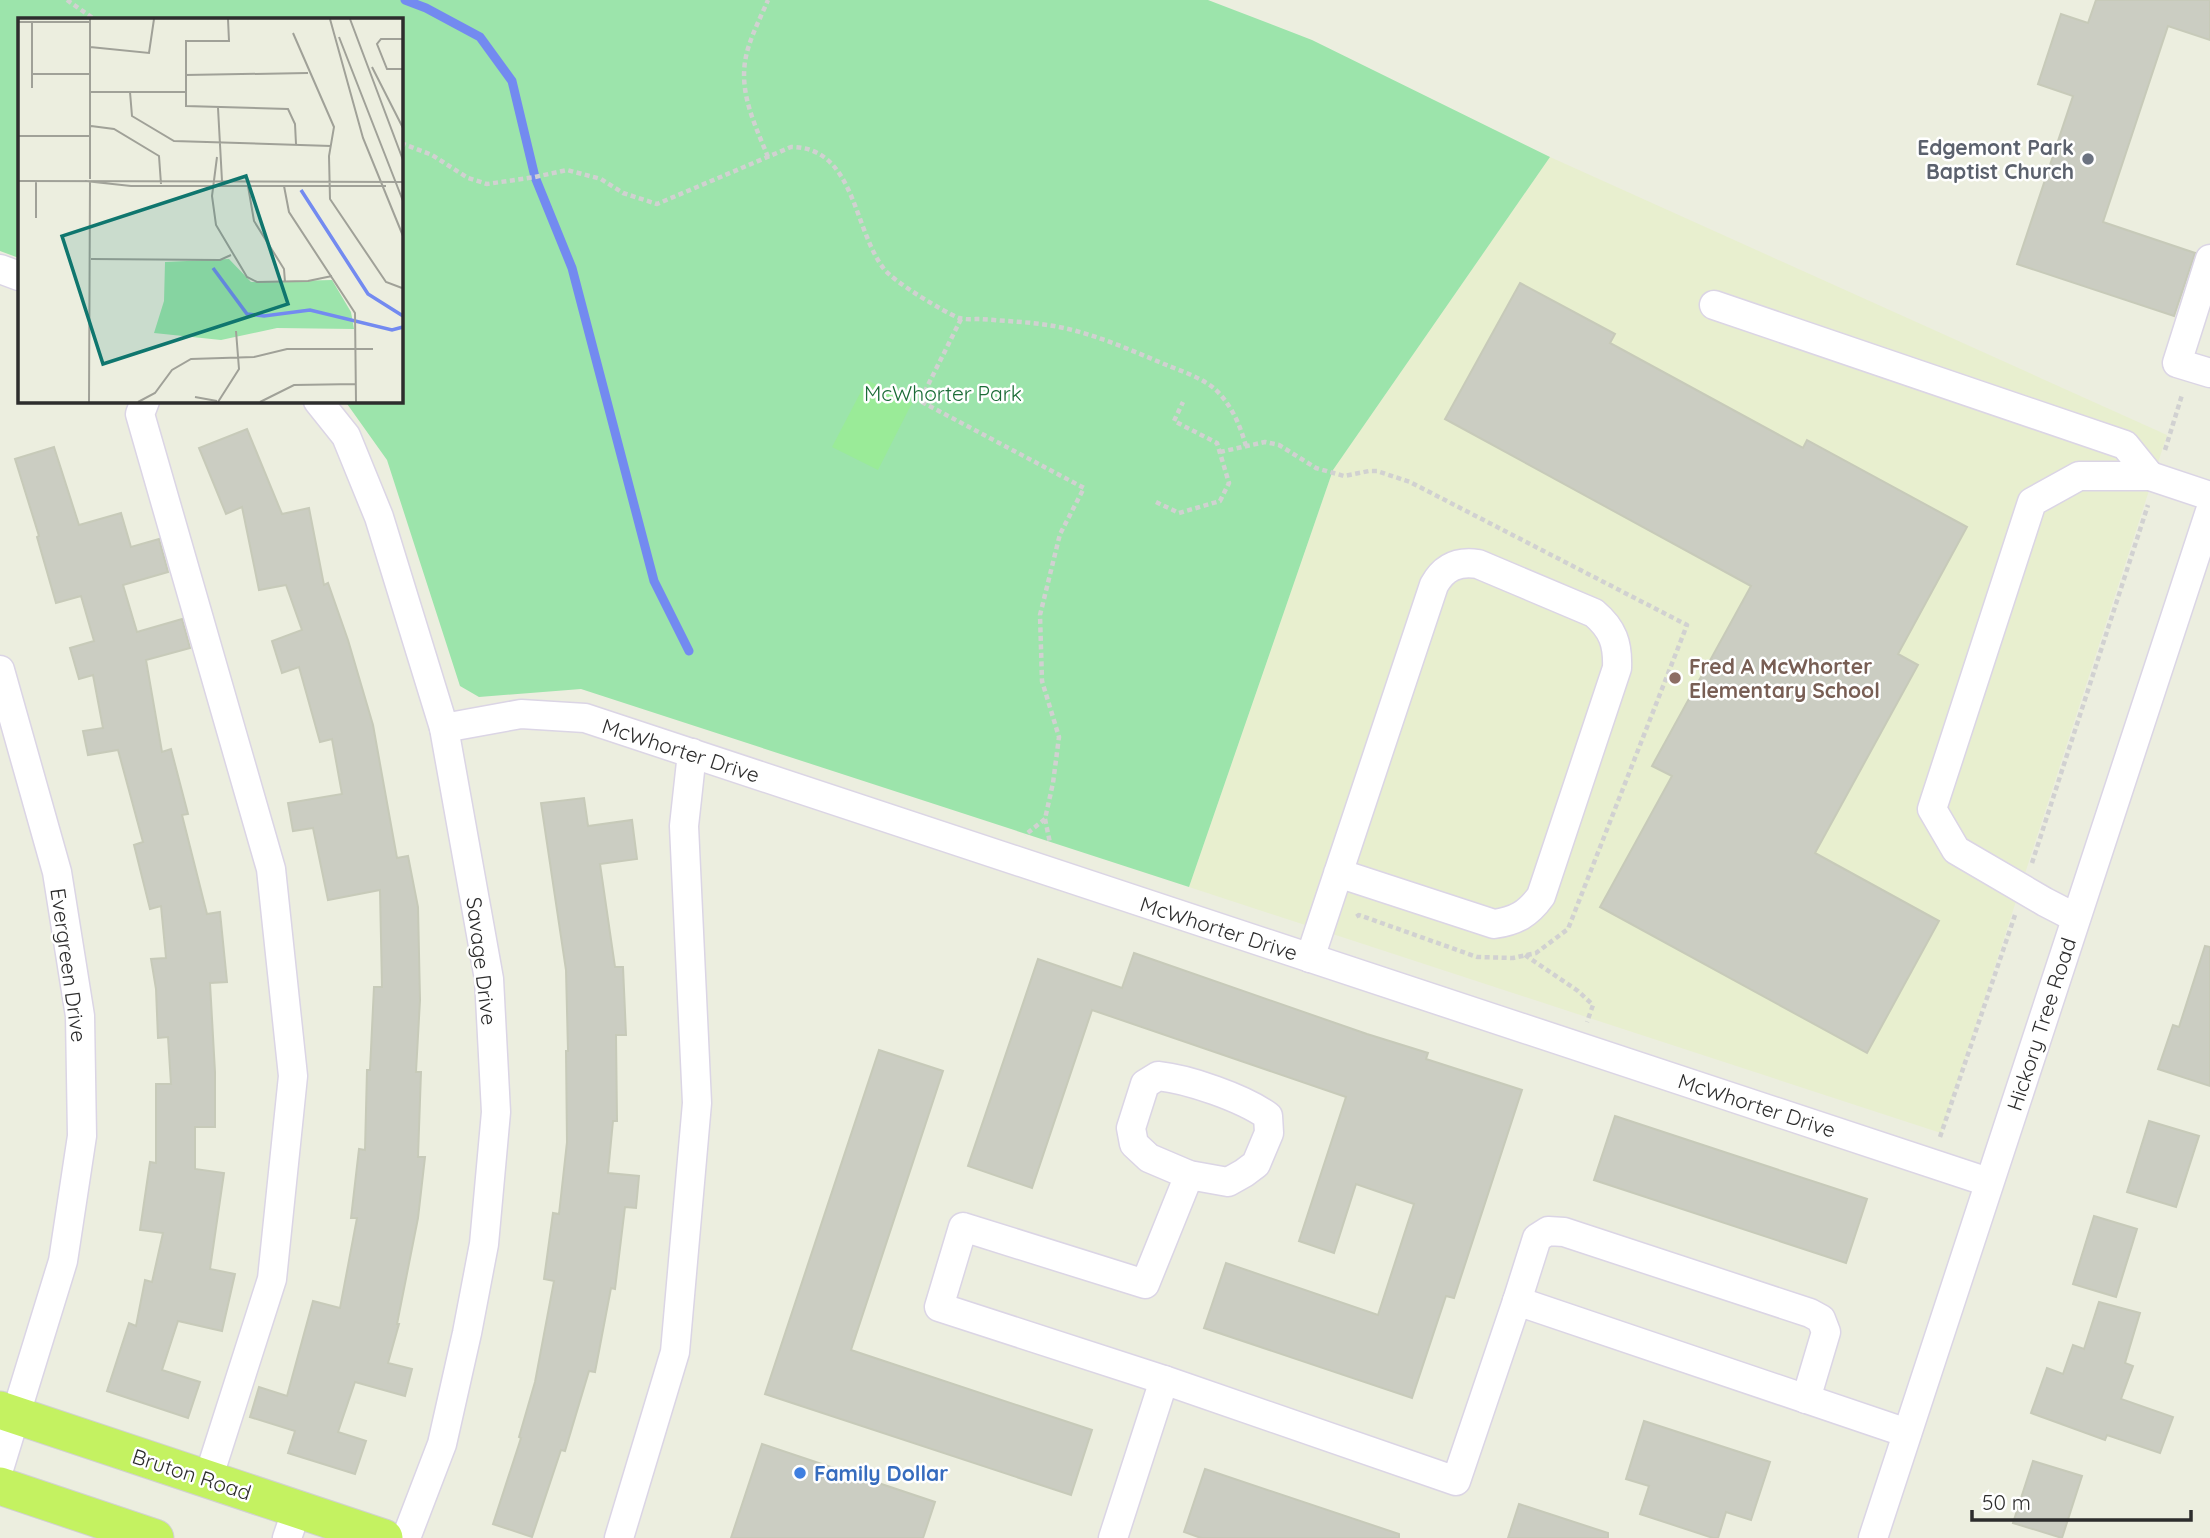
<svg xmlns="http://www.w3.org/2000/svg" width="2210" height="1538" font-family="Quicksand,sans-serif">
<rect width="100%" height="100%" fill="#eceedf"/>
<path fill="#e8efcf" d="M1550,157L2167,435L1941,1133L1189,887L1333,470Z"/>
<path fill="#9ce4ab" d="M0,0H1208L1312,40L1550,157L1333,470L1189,887L581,689L479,697L460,686L387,460L345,401H401V19H19V258L0,251Z"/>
<path fill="#9aeb98" d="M867,380L912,403L878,470L832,447Z"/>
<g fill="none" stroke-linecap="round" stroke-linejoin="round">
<path stroke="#738af0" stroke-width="9" d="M405,0L426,8L480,37L512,81L535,177L572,268L654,581L689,651"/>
</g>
<g fill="#cbcdc2" stroke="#c7cab9" stroke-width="2">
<path d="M2096,0H2210V40L2168,26L2103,222L2195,253L2174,316L2017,264L2073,96L2038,84L2061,14L2088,23Z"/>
<path d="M1520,283L1615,334L1610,343L1803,448L1807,440L1967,527L1898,654L1918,665L1815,853L1939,921L1867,1053L1600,907L1672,776L1652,766L1751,586L1445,419Z"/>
<path d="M247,429L282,514L309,508L324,585L328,583L348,640L373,725L397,858L408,856L418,907L420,1000L416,1072H421L418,1157H425L418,1218L397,1324H399L388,1363L412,1369L405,1396L355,1382L338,1432L366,1441L355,1474L288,1453L295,1431L250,1417L259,1387L287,1396L313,1301L340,1308L357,1218H351L359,1149L365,1150L367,1070H370L374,987H382L380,890L328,900L313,828L293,831L288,803L342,794L332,739L320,742L299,667L282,673L272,641L302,630L286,585L259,590L242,507L226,514L199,448Z"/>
<path d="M54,447L79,525L121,513L131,547L159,539L168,572L123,585L137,632L182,619L190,648L146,660L162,752L171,749L188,814L182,815L207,914L220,912L227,982L210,983L215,1072V1127H195V1169L224,1173L210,1269L235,1274L222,1331L178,1321L162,1370L200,1382L188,1418L107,1391L129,1323L136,1326L145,1280L152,1282L163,1233L140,1230L150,1162L156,1163V1084H171L168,1037L158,1038L156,989L151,959L166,958L161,906L150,909L134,845L143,842L118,750L88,755L83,731L103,728L93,675L79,679L70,648L94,641L81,596L56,603L37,537L39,536L15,459Z"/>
<path d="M584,798L588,826L632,820L637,859L600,864L615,967H623L626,1035H616L617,1121H613L608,1173L639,1176L636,1208L625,1207L615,1289L611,1288L595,1372L589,1371L565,1451L561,1450L532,1537L493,1524L521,1438L519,1437L535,1382L554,1281L544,1279L553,1213L559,1214L567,1142L566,1051H568L566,970L541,803Z"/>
<path d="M2205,946L2210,947V1086L2158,1069L2173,1025L2179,1027Z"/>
<path d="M1134,953L1367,1034L1428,1053L1426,1059L1522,1090L1454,1298L1446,1296L1412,1398L1204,1328L1226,1263L1378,1315L1414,1204L1356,1184L1334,1253L1299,1241L1346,1097L1092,1010L1032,1188L968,1166L1038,959L1122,988Z"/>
<path d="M879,1050L943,1071L851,1350L1092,1430L1071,1495L765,1394Z"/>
<path d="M1615,1116L1867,1199L1846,1263L1594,1180Z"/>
<path d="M2149,1121L2199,1136L2176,1207L2127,1192Z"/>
<path d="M2094,1216L2137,1229L2116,1297L2073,1284Z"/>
<path d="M2099,1302L2140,1313L2125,1363L2133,1366L2121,1399L2173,1417L2160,1453L2107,1435L2105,1440L2031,1413L2047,1368L2063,1374L2073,1345L2084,1349Z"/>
<path d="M1644,1421L1770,1462L1751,1520L1726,1512L1718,1538H1713L1640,1514L1649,1486L1626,1479Z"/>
<path d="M762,1444L935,1502L923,1538H731Z"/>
<path d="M2033,1461L2082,1476L2062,1538L2013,1523Z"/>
<path d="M1205,1469L1399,1534V1538H1201L1184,1532Z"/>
<path d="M1519,1504L1608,1533V1538H1508Z"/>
</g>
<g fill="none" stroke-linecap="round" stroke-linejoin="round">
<g stroke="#dbd5e5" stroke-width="31">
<g id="minor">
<path d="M2210,259L2177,363L2210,373"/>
<path d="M0,269L19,276"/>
<path d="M1714,305L2125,445L2150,476"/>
<path d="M145,401L140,414L271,869L293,1076L272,1279L208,1479"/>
<path d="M318,401L346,436L379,517L444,728L489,979L496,1112L484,1244L467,1333L442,1444L406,1538"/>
<path d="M0,670L57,872L80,1016L82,1136L63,1261L0,1466"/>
<path d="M444,728L521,714L585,718L1988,1182"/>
<path d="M2076,918L2045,902L1956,850L1932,809L2032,502L2079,476H2150L2210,496"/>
<path d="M1310,958L1434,585C1444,567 1458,561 1478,564L1594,613C1613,629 1618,644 1617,668L1541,896C1528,914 1516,921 1494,924L1338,873"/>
<path d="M1158,1076C1188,1079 1243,1098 1268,1116L1269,1133L1256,1164L1244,1173L1228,1182L1189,1175L1149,1158L1134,1144L1131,1128L1145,1084Z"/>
<path d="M1517,1301L1537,1238L1548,1231L1564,1232L1810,1313L1821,1319L1826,1332L1806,1399"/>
<path d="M1164,1380L939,1307L963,1227L1145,1284L1189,1175"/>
<path d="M287,1538L297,1509"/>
<path d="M619,1538L675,1352L697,1103L684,826L692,753"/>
<path d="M1113,1538L1164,1380L1456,1481L1517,1301L1907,1433"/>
<path d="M1873,1538L2210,511"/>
</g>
</g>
<g stroke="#d1d1d1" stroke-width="39">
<g id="major">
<path d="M0,1410L384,1538"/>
<path d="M0,1486L155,1538"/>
</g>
</g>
<g stroke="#d1d1d1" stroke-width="4.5" stroke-dasharray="5 3.5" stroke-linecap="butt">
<path d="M67,0L94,19"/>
<path d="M401,143L432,155L468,178L487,184L535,177L567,170L601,179L623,193L657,204L791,147C855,147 853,229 884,269C894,282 944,312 959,318C966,320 974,319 980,319C1005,321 1031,322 1054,326C1093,333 1128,349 1164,364C1181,371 1203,378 1216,390C1232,406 1240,425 1246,446"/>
<path d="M768,157C756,127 740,96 745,62C748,41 760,19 768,0"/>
<path d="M961,319L920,401L1084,488L1060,534L1040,615L1042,681L1059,737L1053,783L1045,819L1025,835"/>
<path d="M2165,450L2182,395"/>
<path d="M1220,452L1265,442L1279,445L1316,468L1344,476L1369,471H1377L1410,482L1687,625L1568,929L1536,953L1513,958L1477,957L1359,915L1354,918"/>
<path d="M1156,502L1179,513L1220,501L1229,483L1217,443L1174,421L1183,402"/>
<path d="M1045,819L1050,843"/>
<path d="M2032,863L2148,505"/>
<path d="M1525,955L1578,991L1593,1005L1587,1022"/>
<path d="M1940,1137L2015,915"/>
</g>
<use href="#minor" stroke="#fff" stroke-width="28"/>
<use href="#major" stroke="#c4f261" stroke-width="37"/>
</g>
<circle fill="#6b7280" stroke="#fff" stroke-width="2.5" cx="2088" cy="159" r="7"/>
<circle fill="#8d6e63" stroke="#fff" stroke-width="2.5" cx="1675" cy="678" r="7"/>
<circle fill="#3f7fe0" stroke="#fff" stroke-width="2.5" cx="800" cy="1473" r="7"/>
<g text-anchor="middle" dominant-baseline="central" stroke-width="5" stroke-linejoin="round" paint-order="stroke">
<g font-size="21" font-weight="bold" fill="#5b616d" stroke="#fff" text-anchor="end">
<text x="2074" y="147">Edgemont Park<tspan x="2074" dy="24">Baptist Church</tspan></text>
</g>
<g font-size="21" fill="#1b6c37" stroke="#fff">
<text x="943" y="393">McWhorter Park</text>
</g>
<g font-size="21" font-weight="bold" fill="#785e54" stroke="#fff" text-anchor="start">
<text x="1689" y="666">Fred A McWhorter<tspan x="1689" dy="24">Elementary School</tspan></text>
</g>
<g font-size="21" fill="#2d2d2d" stroke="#fff">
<text transform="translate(681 750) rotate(18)">McWhorter Drive</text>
<text transform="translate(1219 928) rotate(18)">McWhorter Drive</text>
<text transform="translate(482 961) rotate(83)">Savage Drive</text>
<text transform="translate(69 965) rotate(82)">Evergreen Drive</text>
<text transform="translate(2041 1024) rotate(-72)">Hickory Tree Road</text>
<text transform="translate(1757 1105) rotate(18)">McWhorter Drive</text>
<text transform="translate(192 1474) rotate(18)">Bruton Road</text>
</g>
<g font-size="21" font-weight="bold" fill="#366cbe" stroke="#fff" text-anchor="start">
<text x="814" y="1473">Family Dollar</text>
</g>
</g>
<g transform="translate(18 18)">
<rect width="385" height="385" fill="#eceedf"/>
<path d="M211,241L233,264L314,262L333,294L336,311L259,310L203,322L136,315L146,283L147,244Z" fill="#9ce4ab"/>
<path fill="none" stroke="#738af0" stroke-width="3.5" d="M283,172L350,276L385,298M195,250L229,296L246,298L292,292L374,312L385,309"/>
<path fill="none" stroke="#a0a198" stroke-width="2" d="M210,1L211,23H168V88L270,91L277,106L278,126M312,1L345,120L385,218M332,1L385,142M0,4H72M275,15L316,109L311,138L312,181L368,264L384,270M321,19L385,183M385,21H363L359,26L369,51H385M72,29L131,35L136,1M354,49L385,110M15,56H72M167,57L290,55M14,70V4M72,74H167M112,74L114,98L156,123L313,128M200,90L204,163M73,108L96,111L141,138L143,166M0,118H71M199,139L194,178L198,207L229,259L239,264L290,263L314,258M72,161V1M0,163L385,164M18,163V200M67,163L113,168H368M230,168L236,203L266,251L267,264M266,168L271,194L337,295L338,384M73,241L202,242L213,237M177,379L199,383M71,384L72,163M120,384L137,375L154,352L173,341L236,339L269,331H355M200,384L221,351L218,313M242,384L276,367L338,366"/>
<path fill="#0f766e" fill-opacity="0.15" stroke="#0f766e" stroke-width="3.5" d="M228,158L270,286L85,346L44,218Z"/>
<rect width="385" height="385" fill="none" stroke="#2d2d2d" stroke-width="3.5"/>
</g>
<path d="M1972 1510v10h219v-10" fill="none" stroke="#2d2d2d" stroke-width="3.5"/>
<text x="1982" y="1510" font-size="21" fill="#2d2d2d" stroke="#ffffff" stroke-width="5" paint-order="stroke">50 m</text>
</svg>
